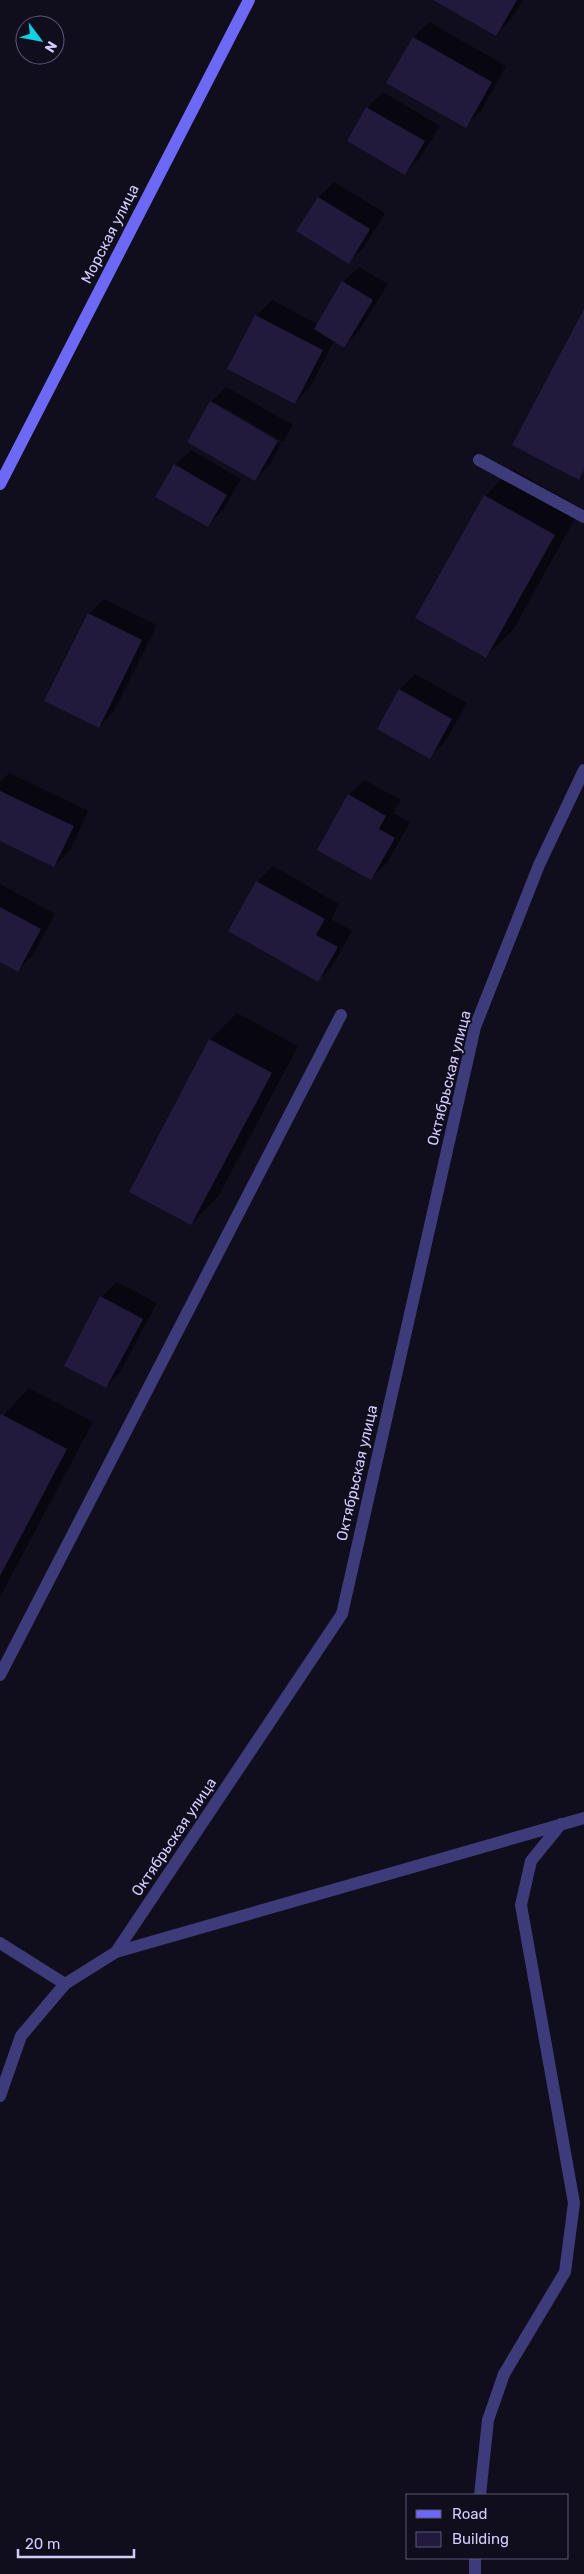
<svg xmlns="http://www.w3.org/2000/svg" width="584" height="2574" font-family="Rubik,sans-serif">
<rect width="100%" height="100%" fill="#100d1d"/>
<g fill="#0007">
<path d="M435,0H523L511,19L496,35Z"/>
<path d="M429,22L506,66L481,111L465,126L414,37Z"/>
<path d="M383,92L440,126L420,158L405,173L367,108Z"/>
<path d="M334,182L385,213L364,247L349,262L298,230L319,197Z"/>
<path d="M359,267L388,284L359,331L344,346L334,341L310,387L295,403L229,368L256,316L272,300L318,324L343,282Z"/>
<path d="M226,387L293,425L283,442L214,402V405L281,444L270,464L255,479L211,402Z"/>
<path d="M191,450L241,479L223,510L208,525L175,465Z"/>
<path d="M512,469L581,508L513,630L486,656L485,496Z"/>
<path d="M104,599L157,625L114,711L99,727L89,614Z"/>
<path d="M415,674L467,703L445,742L429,757L379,728L400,689Z"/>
<path d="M9,773L88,811L70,850L54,866L0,840V782Z"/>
<path d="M364,780L401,800L393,813L410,822L387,863L371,878L349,795Z"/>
<path d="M273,866L339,904L331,919L352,931L333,965L318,980L257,882Z"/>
<path d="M0,884L55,914L33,955L18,970L0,961Z"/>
<path d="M237,1013L298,1046L218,1197L191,1224L210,1040Z"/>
<path d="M117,1282L157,1303L121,1371L106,1387L101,1297Z"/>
<path d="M29,1388L93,1422L0,1597V1419Z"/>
</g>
<g fill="#211a3d">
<path d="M433,0H517L496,36Z"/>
<path d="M413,37L492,82L466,128L386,83Z"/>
<path d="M366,107L425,141L405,175L347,141Z"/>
<path d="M318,197L370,229L349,264L296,231Z"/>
<path d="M342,281L373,300L344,348L314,329Z"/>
<path d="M584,309V470L579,480L512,445Z"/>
<path d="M255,315L323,350L295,404L227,369Z"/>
<path d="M210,401L278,441L255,481L187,442Z"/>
<path d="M174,464L227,495L208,527L155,497Z"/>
<path d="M484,495L555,535L486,658L415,618Z"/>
<path d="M88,613L142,640L99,728L44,701Z"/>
<path d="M399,689L452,719L430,759L377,729Z"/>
<path d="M0,791L74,826L54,867L0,841Z"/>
<path d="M348,794L386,816L379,829L395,838L371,880L317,850Z"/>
<path d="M256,881L325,919L316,935L338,947L318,982L228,931Z"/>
<path d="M0,907L41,929L18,972L0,962Z"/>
<path d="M209,1039L272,1073L191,1225L129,1192Z"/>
<path d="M100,1296L143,1319L106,1388L64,1366Z"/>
<path d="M1,1414L67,1449L0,1576V1416Z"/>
</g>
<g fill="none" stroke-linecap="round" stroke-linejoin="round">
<g stroke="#3d3b7a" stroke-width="12">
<path d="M0,1675L341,1015"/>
<path d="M0,1943L65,1984"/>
<path d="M480,2495L488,2420L504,2374L565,2272L574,2203L521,1905L531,1861L561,1824"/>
<path d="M475,2558V2574"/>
</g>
<g stroke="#3d3b7a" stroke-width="12">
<path d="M479,460L584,517"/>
<path d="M116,1952L584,1818"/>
<path d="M0,2096L21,2036L65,1984L116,1952L342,1614L475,1027L539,865L584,770"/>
</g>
<path stroke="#6c69f6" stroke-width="12" d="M0,484L249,0"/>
</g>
<g text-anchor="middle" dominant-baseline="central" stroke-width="4" stroke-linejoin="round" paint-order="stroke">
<g font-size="15" fill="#d2ccfc" stroke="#100d1d">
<text transform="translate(110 234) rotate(-63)">Морская улица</text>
<text transform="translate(449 1078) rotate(-76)">Октябрьская улица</text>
<text transform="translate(357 1473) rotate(-77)">Октябрьская улица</text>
<text transform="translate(174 1837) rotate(-56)">Октябрьская улица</text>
</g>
</g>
<rect x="406" y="2494" width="162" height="65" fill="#100d1d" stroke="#5e5976"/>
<rect x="416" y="2510" width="25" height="8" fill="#6c69f6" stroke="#5e5976"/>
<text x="452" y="2519" font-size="15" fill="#d2ccfc">Road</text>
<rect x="416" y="2532" width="25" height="15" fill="#211a3d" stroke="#5e5976"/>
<text x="452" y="2544" font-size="15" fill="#d2ccfc">Building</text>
<g transform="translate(40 40) rotate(122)"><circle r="24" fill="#100d1d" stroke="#5e5976"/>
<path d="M0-4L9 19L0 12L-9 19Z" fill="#0dd1e7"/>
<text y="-8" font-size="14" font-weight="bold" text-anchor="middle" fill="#d2ccfc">N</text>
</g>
<path d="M18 2549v8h116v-8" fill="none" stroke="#d2ccfc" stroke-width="2.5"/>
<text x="25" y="2549" font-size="15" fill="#d2ccfc" stroke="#100d1d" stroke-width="4" paint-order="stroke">20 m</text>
</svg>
